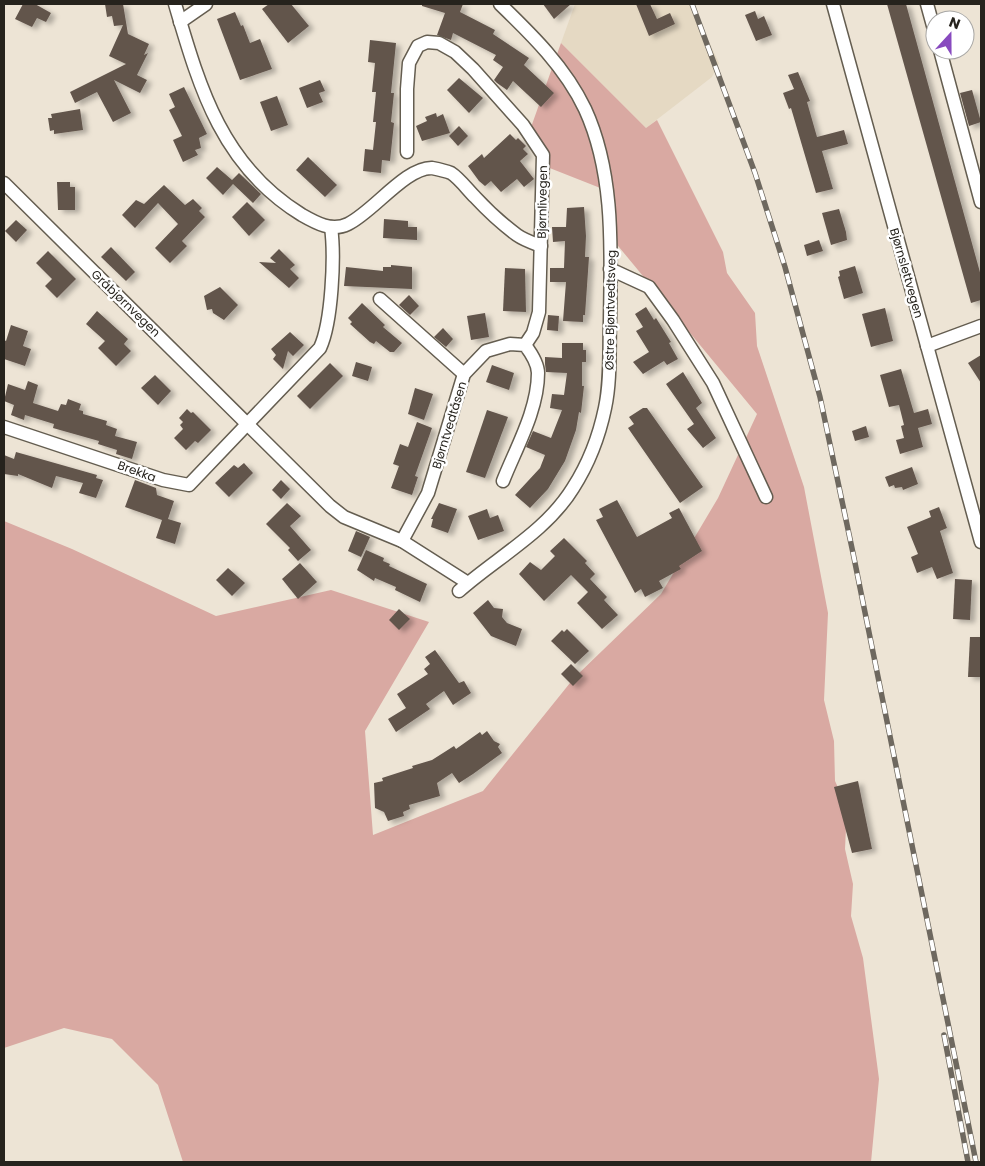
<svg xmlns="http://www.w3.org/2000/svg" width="985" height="1166" font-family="Poppins,sans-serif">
<defs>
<filter id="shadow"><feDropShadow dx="5" dy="3" stdDeviation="2.5" flood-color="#0004"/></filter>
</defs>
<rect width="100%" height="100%" fill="#ede4d5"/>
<path fill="#e5d9c3" d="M575,4H691L719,63L712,77L646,128L561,43Z"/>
<path fill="#d9a9a2" d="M561,43L646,128L657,120L723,252L727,273L755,313L757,346L804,487L828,613L824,700L834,741L835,781L847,807L845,849L853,884L851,916L863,958L879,1079L871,1162H183L158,1085L112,1039L64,1028L4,1048V521L72,549L216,616L331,590L429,622L365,731L373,835L483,791L574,678L661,594L718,498L757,414L614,241L613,193L542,165L530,130Z"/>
<g fill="#62554c" filter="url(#shadow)">
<path d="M23,4H35L51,13L46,22L37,18L32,27L15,19Z"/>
<path d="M105,4H123L128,34L149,44L144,55L148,53L137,75L147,80L140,93L114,80L131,113L113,122L97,92L75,103L70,92L126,64L109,56L123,25L114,26L112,16L107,17Z"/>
<path d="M269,4H291L309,26L288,43L262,9Z"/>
<path d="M422,4H463L460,12L495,30L493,34L529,58L524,65L554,93L541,107L513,81L507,90L497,83L494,80L503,67L493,60L496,55L453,33L451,40L437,35L445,13L422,6Z"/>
<path d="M543,4H571L554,19Z"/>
<path d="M636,4H650L657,19L670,13L675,24L649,36Z"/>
<path d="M887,4H906L981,276V300L971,303Z"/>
<path d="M755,11L758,19L764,16L772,35L756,41L745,15Z"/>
<path d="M235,12L241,26L243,25L250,43L260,39L272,69L240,80L217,19Z"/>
<path d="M370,40L396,43L391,93H394L391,122L394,123L390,161L382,160L381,173L363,171L365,149L373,150L376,122H373L376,92H372L375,63L368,62Z"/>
<path d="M798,72L810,101L807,102L817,137L844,130L848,144L822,151L833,189L816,193L791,108L789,109L783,93L794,89L788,75Z"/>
<path d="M459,78L483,98L469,113L447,90Z"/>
<path d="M320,80L325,91L319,93L323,102L307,108L299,88Z"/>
<path d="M184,87L207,134L199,138L201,148L195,150L198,155L183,162L173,140L182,136L169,110L175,107L169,94Z"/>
<path d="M972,90L981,122L969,126L960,93Z"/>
<path d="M277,96L288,125L271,131L260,102Z"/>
<path d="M80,109L83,130L54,134V130L50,131L48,118H52L51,114Z"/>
<path d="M436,113L437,117L443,114L450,133L422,141L416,126L427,121L425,117Z"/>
<path d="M459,126L468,136L458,146L449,136Z"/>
<path d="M510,134L516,140L518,138L526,146L523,149L528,154L520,161L534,179L524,187L517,179L501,192L491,181L485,186L479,181L468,166L482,154L484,158Z"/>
<path d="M308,157L337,185L325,197L296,170Z"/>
<path d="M217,167L232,180L239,173L261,194L253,203L233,184L223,195L206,178Z"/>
<path d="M57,182H70V187H75V210H58Z"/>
<path d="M164,185L185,205L193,199L202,208L199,211L205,217L182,241L187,246L170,263L155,248L178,224L158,203L135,228L122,215L136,200L144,204Z"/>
<path d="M247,202L265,220L249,236L232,217Z"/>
<path d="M584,207L586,236L585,257H589L585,315H583V322L563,321L566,282H550V268H564L565,241L553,242L552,227H566L567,208Z"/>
<path d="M839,209L846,232L847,240L831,245L822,213Z"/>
<path d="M384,219L408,221V227H417V240L383,238Z"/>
<path d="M16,220L27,230L16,242L5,231Z"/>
<path d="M819,240L823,251L807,256L804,245Z"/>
<path d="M111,247L135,272L126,281L101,257Z"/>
<path d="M279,249L295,265L290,269L299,278L289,288L259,262L276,263L270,258Z"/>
<path d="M48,251L76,279L57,298L45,286L52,279L36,263Z"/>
<path d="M391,265L412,267V289L344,286L346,267L383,271V267H391Z"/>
<path d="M855,266L863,293L844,299L838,277L840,276L839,271Z"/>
<path d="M505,268L525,269L526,312L503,311Z"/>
<path d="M220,287L238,305L224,320L213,313L212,309L207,310L204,296Z"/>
<path d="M409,295L419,306L410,315L399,305Z"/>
<path d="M362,303L385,325L383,327L402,343L394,352H390L376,341L374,344L370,342L350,324L352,322L348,318Z"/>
<path d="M646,307L654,320L656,318L671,342L669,343L678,359L667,365L664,361L643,374L633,362L649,352L636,331L643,327L635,314Z"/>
<path d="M885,308L893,341L871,347L862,314Z"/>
<path d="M97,311L128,339L124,344L131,351L116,366L98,348L105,341L86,324Z"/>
<path d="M485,313L489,337L471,340L467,316Z"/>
<path d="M548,315L559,316L558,331L547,330Z"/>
<path d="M11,325L28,331L23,346L31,349L25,366L4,359V340L6,341Z"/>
<path d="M443,328L453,339L446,347L434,337Z"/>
<path d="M290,332L304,345L293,356L288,351L283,369L273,359L276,355L271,349Z"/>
<path d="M562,343H583V350H586V362H582V386H584L581,413L579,412L576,430L565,461L548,489L530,508L515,495L540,468L545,455L526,447L533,431L551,438L562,410L550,408L552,394L564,395L567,373L546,372L545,364V357L562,358Z"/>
<path d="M981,355V383L968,363Z"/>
<path d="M356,362L372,367L368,381L352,376Z"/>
<path d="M330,363L343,376L310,409L297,396Z"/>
<path d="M492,365L514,373L509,390L486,382Z"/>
<path d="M901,369L914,413L928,409L932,424L918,428L923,447L900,454L896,440L904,438L901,426L904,425L899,405L889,407L880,375Z"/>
<path d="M683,372L702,403L696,408L716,438L703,448L687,429L694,424L666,384Z"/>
<path d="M155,375L171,391L158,405L141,388Z"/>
<path d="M28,381L38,385L33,403L58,411L61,404L66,405L68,399L81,404L79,410L83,411V414L107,421L106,425L117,429L115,436L137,442L132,459L116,454L117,450L98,444L99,441L53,428L54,424L25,415L24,420L11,415L14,405L4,401L8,384L25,390Z"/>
<path d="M415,388L433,394L424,420L408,414Z"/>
<path d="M643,408H647L703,487L680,503L628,428L634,424L629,417Z"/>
<path d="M187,409L191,413L193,412L211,430L198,443L195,441L186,450L174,438L183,429L180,425L183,422L179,418Z"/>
<path d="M487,410L508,417L485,478L466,472Z"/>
<path d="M417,422L432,428L415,476L418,477L412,495L391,488L399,466L393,464L400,444L408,447Z"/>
<path d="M866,426L869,437L855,441L852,431Z"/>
<path d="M16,452L97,475L96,478L103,480L96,498L79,493L83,483L56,476L52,488L18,474V476L4,474V455L14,459Z"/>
<path d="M244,463L253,473L229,497L215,483L234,465L238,468Z"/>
<path d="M912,467L918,484L903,490L902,487L895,488L894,485L889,487L885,477Z"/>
<path d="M135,480L156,488L157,495L174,501L168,519L181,523L175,544L156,538L162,520L125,507Z"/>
<path d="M281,480L290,489L281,499L272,490Z"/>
<path d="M617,500L637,537L672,518L669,513L679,508L702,551L679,566L681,569L659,581L663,588L645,597L641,589L635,593L596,520L603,517L599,509Z"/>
<path d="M287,503L301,516L290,526L311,550L298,561L288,550L290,548L266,524Z"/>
<path d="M439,503L457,509L448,533L431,527L433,519H431Z"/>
<path d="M939,507L947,528L940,531L953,573L937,579L932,567L917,573L911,557L918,554L907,527L931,517L929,511Z"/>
<path d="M487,509L490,518L498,515L504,531L478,540L468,516Z"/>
<path d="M356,531L370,537L361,557L348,551Z"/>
<path d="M564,538L587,561L585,563L595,574L590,579L607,597L604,600L618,615L602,629L577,603L588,592L571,575L544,601L519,574L530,562L541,570L555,556L550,551Z"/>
<path d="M366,550L384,558L383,561L390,564L389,566L427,584L420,602L395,590L396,587L375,578L374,581L357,570Z"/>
<path d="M300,563L317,582L298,599L282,579Z"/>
<path d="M228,568L245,583L232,596L216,580Z"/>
<path d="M955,579L972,580L970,620L953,619Z"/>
<path d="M488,600L494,608L503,609L502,617L507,623L522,629L516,646L491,636L473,613Z"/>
<path d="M399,609L410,619L399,630L389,620Z"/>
<path d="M567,629L589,651L575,664L551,641L562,630L564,632Z"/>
<path d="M970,637H981V677H968Z"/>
<path d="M435,650L459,683L464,681L471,693L453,705L444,691L426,704L430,709L396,732L388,719L406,708L397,694L428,674L424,669L430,664L425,657Z"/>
<path d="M571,664L583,676L573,686L561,674Z"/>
<path d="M487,731L494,741L500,744L498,747L502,753L473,774L459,783L452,773L437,783L440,796L409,805L410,809L403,812L404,816L388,821L384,812L375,808L374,783L383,781L382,778L413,768L412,766L432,760L454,746L456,749L480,732L482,735Z"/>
<path d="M858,781L872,849L852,853L834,787Z"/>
</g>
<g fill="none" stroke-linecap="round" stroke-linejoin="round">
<g stroke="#645d50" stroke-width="15">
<g id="minor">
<path d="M175,4C200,89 222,166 302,215C316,223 332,232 348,224C373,212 406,167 432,168C437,169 446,171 451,173C459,178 468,190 475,197C488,211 502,224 517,235C524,240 533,243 541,246"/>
<path d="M833,4L981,542"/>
<path d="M927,4L935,33"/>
<path d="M180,22L206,4"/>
<path d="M940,50L981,202"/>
<path d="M407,152V89L409,63L418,46L427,42L439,43L455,52L473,69L523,125L543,155L539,312L533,333L525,345"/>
<path d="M4,183L330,506L344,517L402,541L468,583"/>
<path d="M610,269L649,287L673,320L713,383L766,497"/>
<path d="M380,299L464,374"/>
<path d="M927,346L981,326"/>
<path d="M4,427L163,480L189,485L320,348C332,322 335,256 331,227"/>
<path d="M402,541L428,493L464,374L486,351L510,344L525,345C531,353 538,363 538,373C538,410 516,448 503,481"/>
<path d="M459,591C496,558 546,532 573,488C589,463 599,437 605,408C611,380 609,350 610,321C611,251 615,174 585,109C565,67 532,35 500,4"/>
</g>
</g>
<use href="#minor" stroke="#fff" stroke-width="12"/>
<g stroke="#6e685f" stroke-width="5.5">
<g id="rail">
<path d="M692,4L755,173L785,267L820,397L853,553L976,1162"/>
<path d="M944,1035L968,1162"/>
</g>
</g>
<use href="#rail" stroke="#fff" stroke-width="4" stroke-dasharray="11" stroke-linecap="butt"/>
</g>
<g text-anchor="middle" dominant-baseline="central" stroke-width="5" stroke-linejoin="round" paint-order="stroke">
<g font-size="12" fill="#26231d" stroke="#fff">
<text transform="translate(542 202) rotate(-89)">Bjørnlivegen</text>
<text transform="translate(907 273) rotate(74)">Bjørnslettvegen</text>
<text transform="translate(126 303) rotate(44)">Gråbjørnvegen</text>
<text transform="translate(610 310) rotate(-89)">Østre Bjøntvedtsveg</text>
<text transform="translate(449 425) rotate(-73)">Bjørntvedtåsen</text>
<text transform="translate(137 471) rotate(20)">Brekka</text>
</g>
</g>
<rect width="985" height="1166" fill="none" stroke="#26231d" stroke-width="10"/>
<g transform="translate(950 35) rotate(21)"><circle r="24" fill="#ffffff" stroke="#a8a7a5"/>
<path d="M0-4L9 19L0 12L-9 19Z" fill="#884abf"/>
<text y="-8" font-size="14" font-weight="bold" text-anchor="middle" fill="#26231d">N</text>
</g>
</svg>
